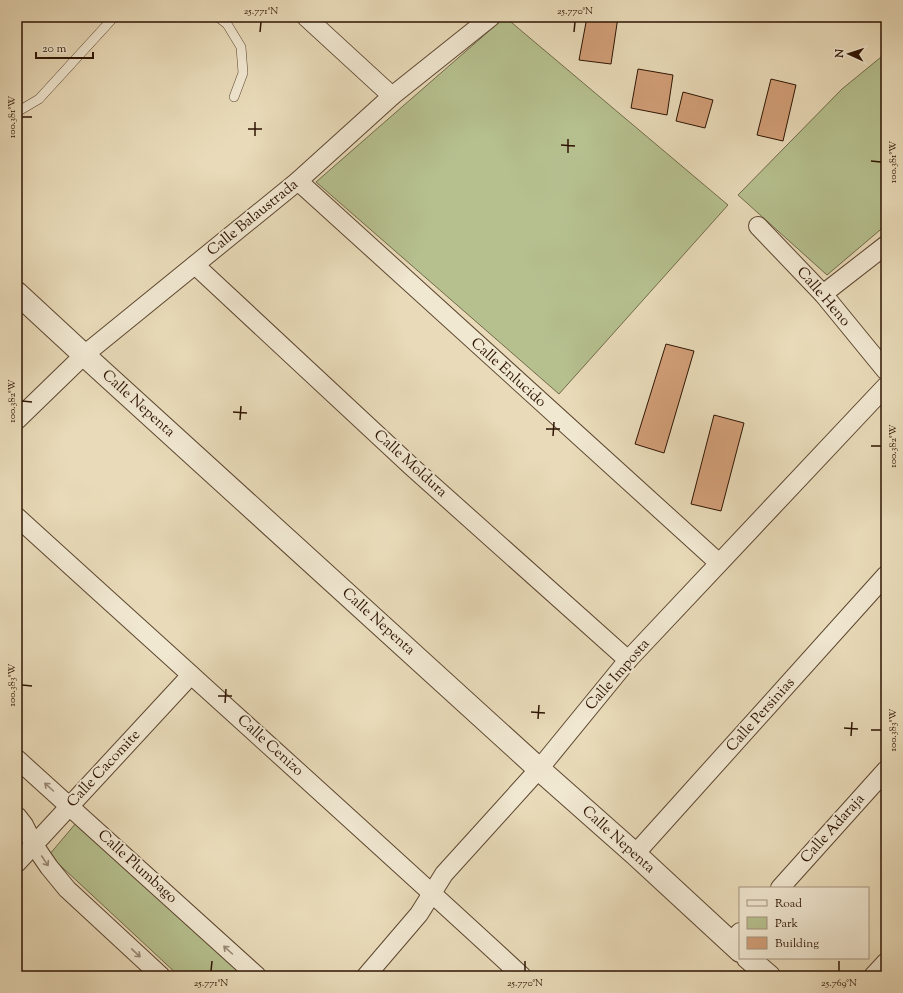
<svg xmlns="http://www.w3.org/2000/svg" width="903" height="993" font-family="'Sorts Mill Goudy',serif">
<rect width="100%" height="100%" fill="#e9dbb9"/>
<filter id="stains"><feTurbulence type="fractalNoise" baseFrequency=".005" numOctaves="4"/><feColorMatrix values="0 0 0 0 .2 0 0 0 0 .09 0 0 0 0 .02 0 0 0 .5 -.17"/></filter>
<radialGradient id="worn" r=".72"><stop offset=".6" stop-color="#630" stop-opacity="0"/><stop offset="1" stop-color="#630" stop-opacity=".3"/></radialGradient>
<g fill="#b6c08f" stroke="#726a49">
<path d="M505,17L728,205L559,394L316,182Z"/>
<path d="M886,53V225L827,275L738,195L842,89Z"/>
<path d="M76,823L246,976H179L49,855Z"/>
</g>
<g fill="#d29f78" stroke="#2e1403">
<path d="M587,17H618L611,64L579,60Z"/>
<path d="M807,17H827L826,21Z"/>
<path d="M638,69L673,75L667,115L631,108Z"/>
<path d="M771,79L796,85L783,141L757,135Z"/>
<path d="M683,92L713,100L705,128L676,121Z"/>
<path d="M666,344L694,351L664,453L635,444Z"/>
<path d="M714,415L744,423L721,511L691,504Z"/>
</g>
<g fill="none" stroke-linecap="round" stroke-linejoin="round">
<g stroke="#5d4630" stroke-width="10">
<g id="service">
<path d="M218,17L227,24L241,47L243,73L234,97"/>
<path d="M17,112L39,99L114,17"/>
</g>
</g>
<g stroke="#5d4630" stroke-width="20">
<g id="minor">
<path d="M306,17L392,96"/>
<path d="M298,181L719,563"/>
<path d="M758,226L823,294L886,371"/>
<path d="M195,265L412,467L628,660"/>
<path d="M823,294L886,245"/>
<path d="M17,420L84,355L298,181L392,96L491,17"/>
<path d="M17,517C185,670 355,822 522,976"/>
<path d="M17,759L257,976"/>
<path d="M17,816L24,825L34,845L49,867L67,889L161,976"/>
<path d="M635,854L886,575"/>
<path d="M17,863L191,675"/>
<path d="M780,888L886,770"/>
<path d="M730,943L740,932"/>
<path d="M366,976L419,914L444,874L539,769L628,660L886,386"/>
<path d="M873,976L886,962"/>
</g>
</g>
<g stroke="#5d4630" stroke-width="24">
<g id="tertiary">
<path d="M17,293L84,355L539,769L635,854L740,951"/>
<path d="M748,958L769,976"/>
</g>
</g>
<use href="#service" stroke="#f1e8d2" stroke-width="9"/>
<use href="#minor" stroke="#f1e8d2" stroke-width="18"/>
<use href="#tertiary" stroke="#f1e8d2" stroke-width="22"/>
</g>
<defs><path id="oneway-shaft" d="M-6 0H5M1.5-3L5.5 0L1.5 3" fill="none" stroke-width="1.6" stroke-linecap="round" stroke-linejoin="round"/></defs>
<g stroke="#998975">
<use href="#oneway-shaft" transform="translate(49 787) rotate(-138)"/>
<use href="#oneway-shaft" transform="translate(45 861) rotate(56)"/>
<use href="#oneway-shaft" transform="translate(228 950) rotate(-138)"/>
<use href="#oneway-shaft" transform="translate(136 953) rotate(43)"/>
</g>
<path fill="none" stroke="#2e1403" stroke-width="1.5" d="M260,32L261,22M574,32L575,22M22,117H32M248,129H262M255,136V122M561,145L575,146M568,153V139M871,161L881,162M22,401L32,402M233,412L247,413M240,420L241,406M546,429H560M553,436L554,422M871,446H881M22,685L32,686M218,696H232M225,703L226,689M531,712L545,713M538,719L539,705M844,728L858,729M871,730H881M851,736L852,722M211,971L212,961M525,971V961M839,971V961"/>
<g text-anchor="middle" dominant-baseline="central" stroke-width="4" stroke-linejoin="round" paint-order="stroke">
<g font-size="15" fill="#2e1403" stroke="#f1e8d2">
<text transform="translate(253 218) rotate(-39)">Calle Balaustrada</text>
<text transform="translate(823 297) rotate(49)">Calle Heno</text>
<text transform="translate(508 373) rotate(42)">Calle Enlucido</text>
<text transform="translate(138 404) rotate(42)">Calle Nepenta</text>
<text transform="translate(410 464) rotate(42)">Calle Moldura</text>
<text transform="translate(378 622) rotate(42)">Calle Nepenta</text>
<text transform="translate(618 675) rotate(-49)">Calle Imposta</text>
<text transform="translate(761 715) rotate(-48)">Calle Persinias</text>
<text transform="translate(270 746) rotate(42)">Calle Cenizo</text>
<text transform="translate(104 769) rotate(-47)">Calle Cacomite</text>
<text transform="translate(833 829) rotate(-48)">Calle Adaraja</text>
<text transform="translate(618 840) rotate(42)">Calle Nepenta</text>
<text transform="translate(137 867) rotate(42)">Calle Plumbago</text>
</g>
</g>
<rect width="903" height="993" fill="none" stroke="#e9dbb9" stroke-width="44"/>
<rect x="739" y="887" width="130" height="72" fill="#f1e8d2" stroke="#a3937f"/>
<rect x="747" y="900" width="20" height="6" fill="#f1e8d2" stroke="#a3937f"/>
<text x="775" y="907" font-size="12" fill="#2e1403">Road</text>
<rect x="747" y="917" width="20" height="12" fill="#b6c08f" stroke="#a3937f"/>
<text x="775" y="927" font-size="12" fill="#2e1403">Park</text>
<rect x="747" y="937" width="20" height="12" fill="#d29f78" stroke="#a3937f"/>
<text x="775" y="947" font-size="12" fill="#2e1403">Building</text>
<g transform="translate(849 54) rotate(273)" stroke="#f1e8d2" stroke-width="3" paint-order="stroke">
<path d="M0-3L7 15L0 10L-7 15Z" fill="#2e1403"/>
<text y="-6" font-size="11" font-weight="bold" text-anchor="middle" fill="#2e1403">N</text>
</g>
<path d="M36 52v6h57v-6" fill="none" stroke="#2e1403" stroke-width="2"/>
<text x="42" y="52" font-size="12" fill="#2e1403" stroke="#f1e8d2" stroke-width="3" paint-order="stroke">20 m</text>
<rect x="22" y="22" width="859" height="949" fill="none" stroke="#2e1403" stroke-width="1.5"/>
<g font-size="10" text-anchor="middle" fill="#2e1403">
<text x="261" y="14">25.771°N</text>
<text x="575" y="14">25.770°N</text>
<text transform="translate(11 117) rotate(-90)" y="4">100.381°W</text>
<text transform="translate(892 162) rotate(-90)" y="4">100.381°W</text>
<text transform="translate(11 401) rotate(-90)" y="4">100.382°W</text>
<text transform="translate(892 446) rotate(-90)" y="4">100.382°W</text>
<text transform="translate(11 685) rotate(-90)" y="4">100.383°W</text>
<text transform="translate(892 730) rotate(-90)" y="4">100.383°W</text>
<text x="211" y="986">25.771°N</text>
<text x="525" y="986">25.770°N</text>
<text x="839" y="986">25.769°N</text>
</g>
<rect width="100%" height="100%" filter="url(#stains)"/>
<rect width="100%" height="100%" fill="url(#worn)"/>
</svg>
